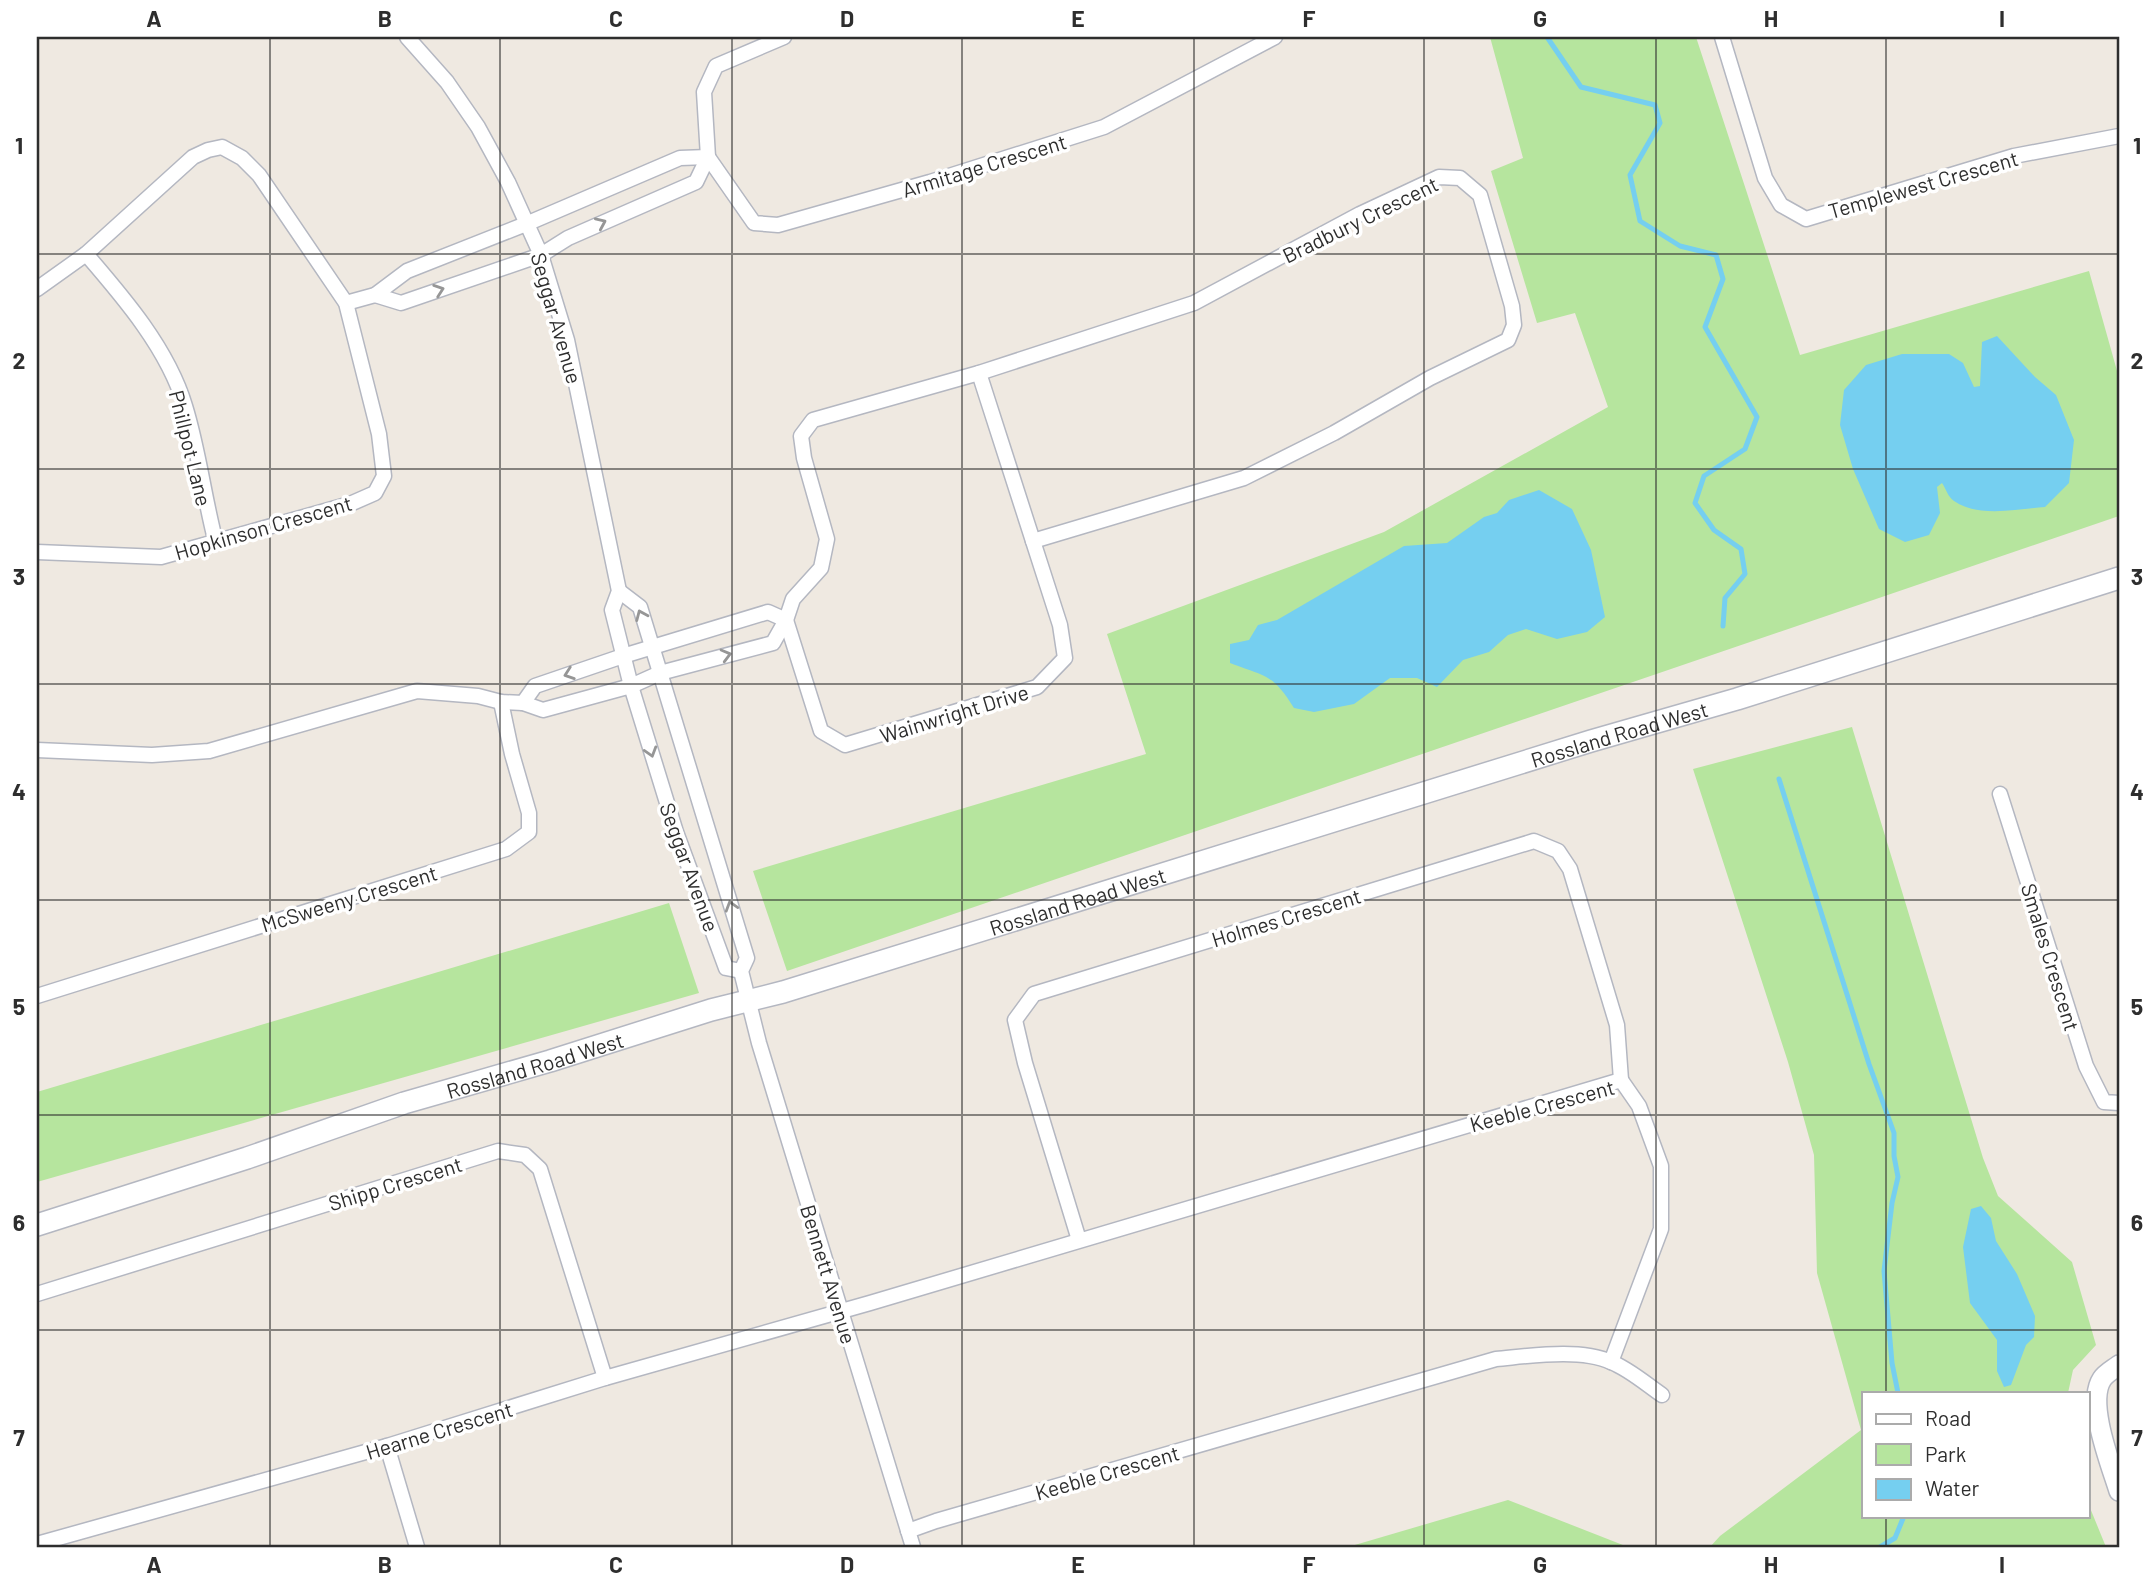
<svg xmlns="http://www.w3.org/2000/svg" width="2156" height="1584" viewBox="0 0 2156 1584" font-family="Barlow,sans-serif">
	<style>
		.green { fill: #b6e59e }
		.water { fill: #75cff0 }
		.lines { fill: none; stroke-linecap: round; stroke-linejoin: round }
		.stream { stroke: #75cff0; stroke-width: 5 }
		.minor-casing { stroke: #b4b7c1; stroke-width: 17 }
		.tertiary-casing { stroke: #b4b7c1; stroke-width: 22 }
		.secondary-casing { stroke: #b4b7c1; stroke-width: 24 }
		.minor { stroke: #fff; stroke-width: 14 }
		.tertiary { stroke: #fff; stroke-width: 19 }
		.secondary { stroke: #fff; stroke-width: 21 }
		.oneway { stroke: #969696 }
		.grid { fill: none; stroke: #2e2e2e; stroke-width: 2; stroke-opacity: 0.55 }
		.labels { text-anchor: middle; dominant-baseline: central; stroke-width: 7; stroke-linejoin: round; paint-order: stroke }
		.street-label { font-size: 21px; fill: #2e2e2e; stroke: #fff }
		.neatline { fill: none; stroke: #2e2e2e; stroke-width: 2.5 }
		.grid-label { font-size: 23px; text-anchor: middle; font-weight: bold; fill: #2e2e2e }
	</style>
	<rect width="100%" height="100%" fill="#efe9e1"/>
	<g class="green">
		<path d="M1490 37H1696L1800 355 2089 271 2119 378V516L787 971 753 871 1146 754 1107 634 1384 532 1608 407 1575 313 1537 323 1491 171 1523 158Z"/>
		<path d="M1852 727 1983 1158 1998 1196 2072 1262 2096 1345 2073 1370 2068 1393H1864V1516H2088V1503L2106 1547H1710L1720 1536 1861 1430 1817 1273 1814 1155 1788 1062 1693 769Z"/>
		<path d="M669 903 699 993 37 1182V1092Z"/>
		<path d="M1508 1500 1628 1547H1348Z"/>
	</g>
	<g class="water">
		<path d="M1997 336 2035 377 2056 395 2074 440 2069 483 2045 507C2018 509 1978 518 1954 501 1948 497 1946 489 1942 483L1937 487 1940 513 1929 535 1905 542 1879 529 1853 469 1840 425 1844 390 1866 365 1902 354H1949L1963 363 1974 387 1980 386 1982 342Z"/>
		<path d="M1539 490 1572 509 1591 550 1605 617 1587 632 1557 639 1526 629 1508 635 1489 652 1463 660 1437 687 1417 678H1390L1354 704 1314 712 1294 708C1272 673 1266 677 1230 663V644L1249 640 1258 625 1277 620 1404 546 1447 543 1484 517 1497 513 1509 500Z"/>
		<path d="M1981 1206 1991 1218 1996 1241 2017 1274 2035 1316 2034 1337 2026 1345 2011 1385 2004 1387 1997 1371V1340L1970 1303 1963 1247 1971 1209Z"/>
	</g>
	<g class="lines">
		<g class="stream">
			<path d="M1547 37 1581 87 1655 105 1660 123 1630 175 1640 221 1680 246 1716 255 1723 279 1705 327 1757 417 1745 449 1704 476 1695 503 1714 530 1741 549 1745 574 1725 598 1723 626"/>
			<path d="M1779 779 1869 1064 1894 1133V1156L1898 1177 1892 1203 1884 1271 1892 1363 1898 1393"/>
			<path d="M1880 1547 1895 1538 1904 1516"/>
		</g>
		<defs>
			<g id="minor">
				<path d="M407 37 447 82 478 127 508 182 541 255 567 340 619 591 612 610 631 686 676 832 726 968 741 971"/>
				<path d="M1722 37 1765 178 1781 205 1806 219 2014 156 2119 136"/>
				<path d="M708 157 754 223 778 225 930 182 1104 127 1275 37"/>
				<path d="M86 254C124 298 168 349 185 406 199 451 204 498 216 543"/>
				<path d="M37 289 86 254 193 157 208 150 222 147 242 158 259 175 346 303 379 434 384 476 375 493 350 504 161 557 37 552"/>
				<path d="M375 295 401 303 541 255 568 238 696 182 708 157 704 92 716 66 784 37"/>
				<path d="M346 303 375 295 407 271 526 224 680 158 708 157"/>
				<path d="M619 591 640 607 747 958 741 971 759 1043 913 1547"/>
				<path d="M786 620 821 731 845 745 1037 687 1065 658 1060 625 979 373"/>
				<path d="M523 703 535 686 623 656 768 612 786 620"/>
				<path d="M37 750 152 755 209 751 417 691 478 696 501 702 523 703 543 710 631 686 660 673 773 643 786 620 793 599 821 568 827 539 804 458 801 436 813 420 979 373 1194 303 1360 214 1439 177 1460 178 1480 195 1512 306 1514 325 1508 340 1430 378 1334 433 1244 478 1033 541"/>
				<path d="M2000 794 2086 1066 2104 1102 2119 1103"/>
				<path d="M37 996 506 849 529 832V813L512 754 501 702"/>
				<path d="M1079 1240 1025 1063 1015 1020 1034 994 1534 841 1558 851 1570 869 1617 1025 1621 1080"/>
				<path d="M37 1294 498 1151 525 1155 540 1169 605 1378"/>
				<path d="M1611 1362 1661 1229V1166L1639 1106 1621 1080"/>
				<path d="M387 1446 417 1547"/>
				<path d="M908 1531 936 1521 1496 1359C1530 1356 1580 1348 1611 1362 1629 1369 1646 1384 1662 1395"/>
				<path d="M37 1544 387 1446 605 1378 870 1303 1621 1080"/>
			</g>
			<path id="tertiary" d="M2119 1365C2114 1369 2106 1373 2102 1379 2086 1403 2111 1465 2119 1491"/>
			<g id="secondary">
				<path id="s1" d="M37 1225 247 1158 404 1103 550 1061 711 1010 783 992 1591 741 1737 699 2119 578"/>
			</g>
		</defs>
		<use href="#minor" class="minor-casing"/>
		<use href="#tertiary" class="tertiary-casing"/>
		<use href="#secondary" class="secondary-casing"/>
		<use href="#minor" class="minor"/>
		<use href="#tertiary" class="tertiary"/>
		<use href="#secondary" class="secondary"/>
	</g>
	<defs><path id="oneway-chevron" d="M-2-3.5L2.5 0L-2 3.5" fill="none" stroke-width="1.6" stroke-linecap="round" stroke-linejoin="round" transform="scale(1.75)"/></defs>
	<g class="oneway">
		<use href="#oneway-chevron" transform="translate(601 223) rotate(-24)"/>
		<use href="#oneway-chevron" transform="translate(439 290) rotate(-19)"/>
		<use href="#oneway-chevron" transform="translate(641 615) rotate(-113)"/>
		<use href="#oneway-chevron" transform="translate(726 655) rotate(-15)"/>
		<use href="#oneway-chevron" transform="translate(569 674) rotate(161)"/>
		<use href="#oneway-chevron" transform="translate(651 752) rotate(73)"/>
		<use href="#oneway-chevron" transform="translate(731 906) rotate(-107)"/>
	</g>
	<path class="grid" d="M270 37V1547M500 37V1547M732 37V1547M962 37V1547M1194 37V1547M1424 37V1547M1656 37V1547M1886 37V1393M37 254H2119M37 469H2119M37 684H2119M37 900H2119M37 1115H2119M37 1330H2119M1886 1516V1547"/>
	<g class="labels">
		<g class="street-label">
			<text transform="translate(984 165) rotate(-17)">Armitage Crescent</text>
			<text transform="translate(1923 184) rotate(-16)">Templewest Crescent</text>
			<text transform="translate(1360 219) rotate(-26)">Bradbury Crescent</text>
			<text transform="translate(557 318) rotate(74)">Seggar Avenue</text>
			<text transform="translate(191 448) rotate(76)">Phillpot Lane</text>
			<text transform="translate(263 527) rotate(-16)">Hopkinson Crescent</text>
			<text transform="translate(954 713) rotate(-17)">Wainwright Drive</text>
			<text stroke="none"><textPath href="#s1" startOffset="1657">Rossland Road West</textPath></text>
			<text transform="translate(690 867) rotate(70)">Seggar Avenue</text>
			<text transform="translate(349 898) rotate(-17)">McSweeny Crescent</text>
			<text stroke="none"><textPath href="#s1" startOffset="1090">Rossland Road West</textPath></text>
			<text transform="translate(1286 917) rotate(-17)">Holmes Crescent</text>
			<text transform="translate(2051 957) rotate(73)">Smales Crescent</text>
			<text stroke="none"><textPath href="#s1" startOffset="523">Rossland Road West</textPath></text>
			<text transform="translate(1542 1105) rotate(-15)">Keeble Crescent</text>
			<text transform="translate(395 1183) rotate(-17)">Shipp Crescent</text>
			<text transform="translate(829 1274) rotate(73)">Bennett Avenue</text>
			<text transform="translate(439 1430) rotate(-17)">Hearne Crescent</text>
			<text transform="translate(1107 1472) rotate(-16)">Keeble Crescent</text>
		</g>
	</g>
	<rect width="2156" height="1584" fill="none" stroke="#ffffff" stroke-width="77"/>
	<rect x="1862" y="1392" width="228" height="126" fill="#ffffff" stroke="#ababab" stroke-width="2"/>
	<rect x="1876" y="1414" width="35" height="10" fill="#ffffff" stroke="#ababab" stroke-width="2"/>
	<text x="1925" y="1426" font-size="21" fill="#2e2e2e">Road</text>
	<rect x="1876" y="1444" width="35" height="21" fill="#b6e59e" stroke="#ababab" stroke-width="2"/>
	<text x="1925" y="1462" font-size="21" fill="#2e2e2e">Park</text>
	<rect x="1876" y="1479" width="35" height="21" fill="#75cff0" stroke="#ababab" stroke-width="2"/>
	<text x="1925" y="1496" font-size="21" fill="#2e2e2e">Water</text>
	<rect x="38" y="38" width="2080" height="1508" class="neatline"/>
	<g class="grid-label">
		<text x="154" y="27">A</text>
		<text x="385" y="27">B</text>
		<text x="616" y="27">C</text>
		<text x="847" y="27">D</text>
		<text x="1078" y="27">E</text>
		<text x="1309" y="27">F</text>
		<text x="1540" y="27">G</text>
		<text x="1771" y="27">H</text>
		<text x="2002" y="27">I</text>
		<text x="19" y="154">1</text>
		<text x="2137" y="154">1</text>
		<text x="19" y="369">2</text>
		<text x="2137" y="369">2</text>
		<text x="19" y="585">3</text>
		<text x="2137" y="585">3</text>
		<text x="19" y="800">4</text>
		<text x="2137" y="800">4</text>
		<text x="19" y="1015">5</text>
		<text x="2137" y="1015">5</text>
		<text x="19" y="1231">6</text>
		<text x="2137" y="1231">6</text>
		<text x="19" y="1446">7</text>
		<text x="2137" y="1446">7</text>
		<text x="154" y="1573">A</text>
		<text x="385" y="1573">B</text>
		<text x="616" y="1573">C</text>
		<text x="847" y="1573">D</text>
		<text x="1078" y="1573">E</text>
		<text x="1309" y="1573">F</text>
		<text x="1540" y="1573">G</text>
		<text x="1771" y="1573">H</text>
		<text x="2002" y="1573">I</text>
	</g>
</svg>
